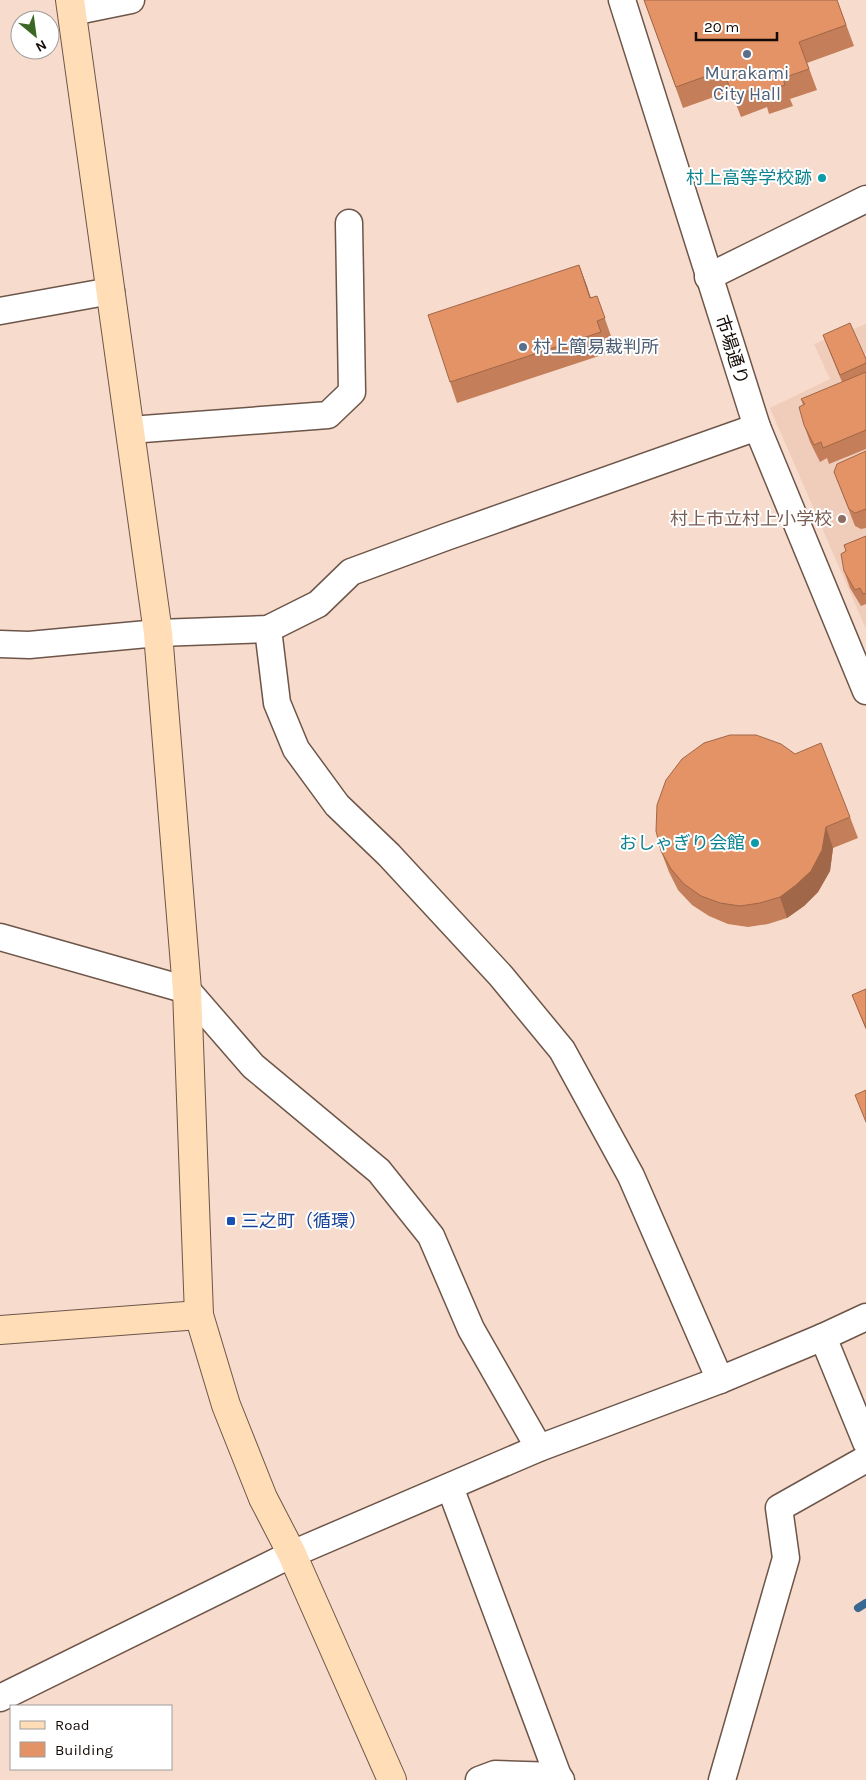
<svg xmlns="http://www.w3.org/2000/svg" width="866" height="1780" viewBox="0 0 866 1780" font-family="Karla,'Noto Sans JP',sans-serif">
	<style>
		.built { fill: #f0ccba }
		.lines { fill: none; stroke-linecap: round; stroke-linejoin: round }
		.stream { stroke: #396891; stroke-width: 8 }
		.street-casing { stroke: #6d5649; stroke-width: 29 }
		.secondary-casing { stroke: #6d5649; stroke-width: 30 }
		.street { stroke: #fff; stroke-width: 26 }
		.secondary { stroke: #feddb7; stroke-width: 28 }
		.wall { fill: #c47e59 }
		.shaded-wall { fill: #a06748 }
		.building { fill: #e49367; stroke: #a06748 }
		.service-dot { fill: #5c6f8a; stroke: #fff; stroke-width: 2 }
		.culture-dot { fill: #0f9aa8; stroke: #fff; stroke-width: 2 }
		.education-dot { fill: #8d6e63; stroke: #fff; stroke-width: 2 }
		.transit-dot { fill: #1a4fb4; stroke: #fff; stroke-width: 2 }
		.labels { text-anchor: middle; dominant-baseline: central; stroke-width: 4; stroke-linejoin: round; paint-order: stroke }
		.service-label { font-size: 18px; fill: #4e5e75; stroke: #fff }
		.culture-label { font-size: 18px; fill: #0d838f; stroke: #fff; text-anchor: end }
		.street-label { font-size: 18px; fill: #130b06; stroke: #fff }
		.education-label { font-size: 18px; fill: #785e54; stroke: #fff; text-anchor: end }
		.transit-label { font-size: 18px; fill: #164399; stroke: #fff; text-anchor: start }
	</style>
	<rect width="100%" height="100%" fill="#f7dbcc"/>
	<path class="built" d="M866 324V629L770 408 830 379 814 344Z"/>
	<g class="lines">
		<path class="stream" d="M858 1608 866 1603"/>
		<defs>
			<g id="street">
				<path d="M622 0 757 427 866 691"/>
				<path d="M72 12 131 0"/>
				<path d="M708 277 866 199"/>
				<path d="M0 311 111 291"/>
				<path d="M130 430 328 415 352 392 349 223"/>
				<path d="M268 629 277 703 296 749 337 805 389 855 501 976 562 1050 631 1176 720 1380"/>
				<path d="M0 644 29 645 158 633 268 629 318 604 351 572 446 537 757 427"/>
				<path d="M0 937 187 990 253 1066 379 1171 431 1236 471 1329 539 1448"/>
				<path d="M823 1337 866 1442"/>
				<path d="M450 1487 558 1776 561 1780"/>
				<path d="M0 1698 292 1554 539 1448 720 1380 823 1337 866 1317"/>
				<path d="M479 1780 495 1774 558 1776"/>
				<path d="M722 1780 786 1558 779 1508 866 1459"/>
			</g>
			<g id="secondary">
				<path d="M70 0 158 633 187 990 199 1315 226 1405 263 1498 292 1554 392 1780"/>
				<path d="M0 1330 199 1315"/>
			</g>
		</defs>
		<use href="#street" class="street-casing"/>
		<use href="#secondary" class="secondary-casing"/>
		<use href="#street" class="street"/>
		<use href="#secondary" class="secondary"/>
	</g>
	<g class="wall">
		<path d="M644 0H837L854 46 807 63 817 90 790 99 793 106 769 114 767 107 741 117 731 91 683 108Z"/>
		<path d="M579 265 591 298 597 296 612 339 604 342 608 353 457 403 450 382Z"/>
		<path d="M823 335 866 359V449L829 464 827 458 820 462 810 442 804 425 803 405 801 399 842 382Z"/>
		<path d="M866 451V528L861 529 855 526 834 472Z"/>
		<path d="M866 536V604L861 606 850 588 844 571 846 551 844 545Z"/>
		<path d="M850 817 858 838 833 848 830 871 818 892 804 906 787 918 768 924 748 927 728 924 709 916 692 905 678 890 669 872 661 851Z"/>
		<path d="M866 989V1030L852 995Z"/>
	</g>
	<g class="shaded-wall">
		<path d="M579 265 587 286 597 319Z"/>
		<path d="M826 827 833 848 830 871 818 892 804 906 787 918 780 897Z"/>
	</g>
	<g class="building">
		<path d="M644 0H837L846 25 799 42 809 69 783 78 785 85 762 93 759 87 733 96 723 70 676 87Z"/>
		<path d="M579 265 590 298 597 296 605 318 597 321 601 332 450 382 428 315Z"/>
		<path d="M850 323 866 359V363L840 375 823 335Z"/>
		<path d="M866 372V430L823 448 821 442 814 445 804 425 799 407 805 404 801 399Z"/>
		<path d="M866 451V509L855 513 849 509 834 472 837 464Z"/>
		<path d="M866 536V593L863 594 860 588 855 590 844 571 841 554 846 551 844 545Z"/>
		<path d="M730 735H756L781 744 795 754 821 743 850 817 826 827 822 850 811 871 796 885 780 897 760 903 740 906 720 903 701 896 684 884 671 869 661 851 656 831 657 805 666 780 682 759 704 743Z"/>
		<path d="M866 989V1028L852 995Z"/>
		<path d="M866 1090V1122L855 1095Z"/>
	</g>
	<g class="service-dot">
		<circle cx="747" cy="54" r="5"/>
		<circle cx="523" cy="347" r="5"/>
	</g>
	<g class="culture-dot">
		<circle cx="822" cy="178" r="5"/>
		<circle cx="755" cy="843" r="5"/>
	</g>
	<circle class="education-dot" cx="842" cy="519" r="5"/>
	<rect class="transit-dot" x="226" y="1216" width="10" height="10" rx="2.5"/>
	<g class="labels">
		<g class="service-label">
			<text x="747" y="73">Murakami<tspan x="747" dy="21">City Hall</tspan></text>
			<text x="533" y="347" text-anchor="start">村上簡易裁判所</text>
		</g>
		<g class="culture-label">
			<text x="812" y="178">村上高等学校跡</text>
			<text x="745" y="843">おしゃぎり会館</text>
		</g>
		<g class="street-label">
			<text transform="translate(732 350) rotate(72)">市場通り</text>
		</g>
		<g class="education-label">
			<text x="832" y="519">村上市立村上小学校</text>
		</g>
		<g class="transit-label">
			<text x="241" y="1221">三之町（循環）</text>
		</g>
	</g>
	<rect x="10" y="1705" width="162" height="65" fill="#ffffff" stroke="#a19d9b"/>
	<rect x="20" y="1721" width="25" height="8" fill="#feddb7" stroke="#a19d9b"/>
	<text x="55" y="1730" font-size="15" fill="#130b06">Road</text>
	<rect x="20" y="1742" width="25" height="15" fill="#e49367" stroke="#a19d9b"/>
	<text x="55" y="1755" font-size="15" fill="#130b06">Building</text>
	<g transform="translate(35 35) rotate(151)"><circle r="24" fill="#ffffff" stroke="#a19d9b"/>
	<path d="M0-4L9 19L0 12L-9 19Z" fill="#3b6623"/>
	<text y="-8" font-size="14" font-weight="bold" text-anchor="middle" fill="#130b06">N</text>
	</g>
	<path d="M696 32v8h81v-8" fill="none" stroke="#130b06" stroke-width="2.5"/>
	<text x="704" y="32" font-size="15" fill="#130b06" stroke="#ffffff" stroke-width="4" paint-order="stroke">20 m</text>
</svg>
